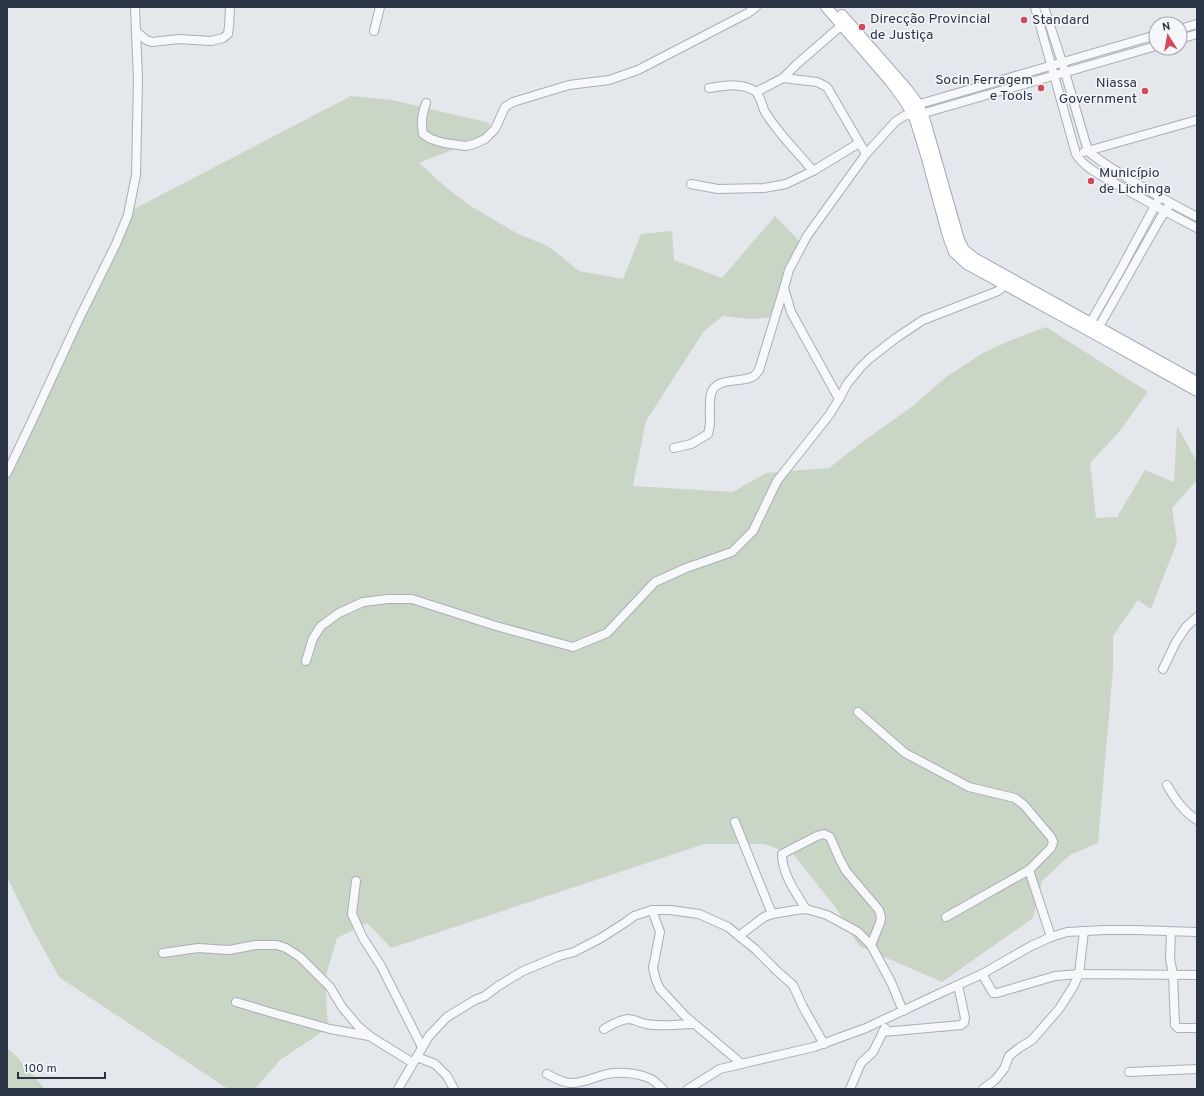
<svg xmlns="http://www.w3.org/2000/svg" width="1204" height="1096" viewBox="0 0 1204 1096" font-family="Overpass,sans-serif">
	<style>
		.green { fill: #c9d6c5 }
		.lines { fill: none; stroke-linecap: round; stroke-linejoin: round }
		.minor-casing { stroke: #a9aeb7; stroke-width: 10 }
		.major-casing { stroke: #a3abb8; stroke-width: 12 }
		.minor { stroke: #f7f8fa; stroke-width: 8 }
		.major { stroke: #fff; stroke-width: 10 }
		.poi-dot { fill: #d1495b; stroke: #f4f6f9; stroke-width: 1.5 }
		.labels { text-anchor: middle; dominant-baseline: central; stroke-width: 3; stroke-linejoin: round; paint-order: stroke }
		.poi-label { font-size: 14px; fill: #2b3445; stroke: #f4f6f9; text-anchor: start }
	</style>
	<rect width="100%" height="100%" fill="#e4e7ec"/>
	<g class="green">
		<path d="M351 96 392 100 490 123 487 136 419 163 447 188 469 205 518 234 548 246 579 271 623 279 641 234 672 231 674 260 722 278 775 216 802 244 776 317 750 319 723 316 704 331 646 421 633 486 733 492 766 473 829 468 861 443 914 405 946 377 983 353 1009 341 1046 327 1148 392 1118 433 1090 463 1096 518 1117 517 1145 470 1174 482 1177 426 1197 462V480L1172 508 1177 542 1151 609 1138 600 1113 636V669L1098 843 1070 855 1042 881 1033 918 942 982 859 946 836 908 793 854 764 844H704L391 948 367 923 337 938 325 979 328 1028 280 1060 255 1089H228L59 977 33 930 7 877V463L134 209Z"/>
		<path d="M7 1048 16 1056 45 1089H7Z"/>
	</g>
	<g class="lines">
		<defs>
			<g id="minor">
				<path d="M1035 7 1076 154C1085 169 1103 176 1118 185 1144 200 1170 214 1197 228"/>
				<path d="M1044 7 1062 62 1088 151C1100 162 1115 170 1129 179 1151 192 1174 205 1197 217"/>
				<path d="M1180 29 1197 24"/>
				<path d="M374 31 380 7"/>
				<path d="M137 32 146 40 152 42 179 39 211 41 223 38 228 34 229 26 230 7"/>
				<path d="M1180 39 1197 34"/>
				<path d="M783 78 817 82 827 87 866 154"/>
				<path d="M709 88C724 86 741 82 755 91 760 95 762 105 764 110 777 133 797 151 813 171"/>
				<path d="M756 92 783 78 797 64 842 25"/>
				<path d="M426 103C422 115 421 121 423 134L431 139 444 143 466 146 474 144 485 139 495 129 505 107 513 102 569 85 609 80 638 70 748 13 756 7"/>
				<path d="M913 106 1156 35"/>
				<path d="M1084 152 1197 120"/>
				<path d="M691 184 718 189 764 188 786 184 813 171 859 143"/>
				<path d="M1088 327 1121 269 1157 202"/>
				<path d="M1096 332 1160 219 1168 207"/>
				<path d="M839 399 791 312 784 288 789 270 807 236 866 154 896 121 906 115 914 116 1156 46"/>
				<path d="M674 448 691 444 708 434C709 430 710 426 710 422 710 412 709 403 711 394 715 377 740 383 752 377 755 376 757 373 759 370L784 288"/>
				<path d="M7 473 32 421 78 321 116 244 128 215 136 175 138 79 135 7"/>
				<path d="M306 661 313 638 321 626 339 613 363 602 388 599H412L496 626 573 647 607 633 655 582 686 568 732 552 753 531 777 481 830 414 839 399 847 384 860 368 869 359 896 338 923 320 998 291 1005 285 1007 281"/>
				<path d="M1163 669 1176 642 1186 627 1197 617"/>
				<path d="M858 712 905 753 969 787 1015 798 1024 805 1051 837 1053 842 1051 848 1029 870 946 917"/>
				<path d="M1167 785C1175 799 1183 811 1197 820"/>
				<path d="M735 822 772 914"/>
				<path d="M1029 870 1051 937"/>
				<path d="M356 881 352 914 363 938 381 966 422 1047"/>
				<path d="M806 909C796 893 782 874 782 854L817 836 824 834 830 837 840 860 846 871 879 910 881 917 880 923 871 945"/>
				<path d="M652 910 660 932 653 968 656 980 660 989 685 1016 742 1064"/>
				<path d="M1171 932 1170 959 1173 974 1175 1025 1178 1028H1197"/>
				<path d="M739 936 764 917 772 914 796 910 806 909 827 915 858 932 871 945 891 982 903 1011"/>
				<path d="M163 953 198 948 229 950 256 945H277L286 948 300 957 330 987 342 1007 358 1026 371 1037 413 1063"/>
				<path d="M982 974 993 993H997L1055 976 1079 974 1197 975"/>
				<path d="M236 1002 276 1014 330 1029 369 1036"/>
				<path d="M604 1029C611 1025 619 1020 628 1019 635 1019 639 1023 646 1024 661 1027 678 1024 694 1024"/>
				<path d="M883 1032 961 1025 964 1023 965 1018 958 985"/>
				<path d="M417 1057 435 1064 447 1076 454 1089"/>
				<path d="M1129 1072 1197 1069"/>
				<path d="M547 1074C554 1078 561 1082 570 1083 579 1084 591 1079 600 1076 615 1071 636 1072 651 1079 655 1081 659 1086 663 1089"/>
				<path d="M398 1089 429 1036 447 1017 475 1000 485 996 498 986 523 971 559 956 574 952 601 938 626 922 634 916 652 910H670L699 914 728 927 755 949 778 972 793 985 803 1007 824 1044"/>
				<path d="M688 1089 720 1069 814 1047 866 1028 934 996 982 974 1031 946 1051 937 1067 932 1105 930H1136L1197 932"/>
				<path d="M850 1089 861 1063 873 1052 885 1028"/>
				<path d="M983 1089 995 1080 1004 1069 1009 1056 1019 1048 1032 1040 1059 1009 1073 987 1079 974 1084 931"/>
			</g>
			<g id="major">
				<path d="M826 7 890 81 904 100 914 116 926 155 948 236 954 252 967 264 1095 334 1197 391"/>
				<path d="M842 15 906 88 918 104 925 121 959 240 964 250 974 258 1197 382"/>
			</g>
		</defs>
		<use href="#minor" class="minor-casing"/>
		<use href="#major" class="major-casing"/>
		<use href="#minor" class="minor"/>
		<use href="#major" class="major"/>
	</g>
	<g class="poi-dot">
		<circle cx="1024" cy="20" r="4"/>
		<circle cx="862" cy="27" r="4"/>
		<circle cx="1041" cy="88" r="4"/>
		<circle cx="1145" cy="91" r="4"/>
		<circle cx="1091" cy="181" r="4"/>
	</g>
	<g class="labels">
		<g class="poi-label">
			<text x="870" y="19">Direcção Provincial<tspan x="870" dy="16">de Justiça</tspan></text>
			<text x="1032" y="20">Standard</text>
			<text x="1033" y="80" text-anchor="end">Socin Ferragem<tspan x="1033" dy="16">e Tools</tspan></text>
			<text x="1137" y="83" text-anchor="end">Niassa<tspan x="1137" dy="16">Government</tspan></text>
			<text x="1099" y="173">Município<tspan x="1099" dy="16">de Lichinga</tspan></text>
		</g>
	</g>
	<rect width="1204" height="1096" fill="none" stroke="#2b3445" stroke-width="16"/>
	<g transform="translate(1168 36) rotate(349)"><circle r="19" fill="#f4f6f9" stroke="#a4a8b1"/>
	<path d="M0-3L7 15L0 10L-7 15Z" fill="#d1495b"/>
	<text y="-6" font-size="11" font-weight="bold" text-anchor="middle" fill="#2b3445">N</text>
	</g>
	<path d="M18 1072v6h87v-6" fill="none" stroke="#2b3445" stroke-width="2"/>
	<text x="24" y="1072" font-size="12" fill="#2b3445" stroke="#f4f6f9" stroke-width="3" paint-order="stroke">100 m</text>
</svg>
